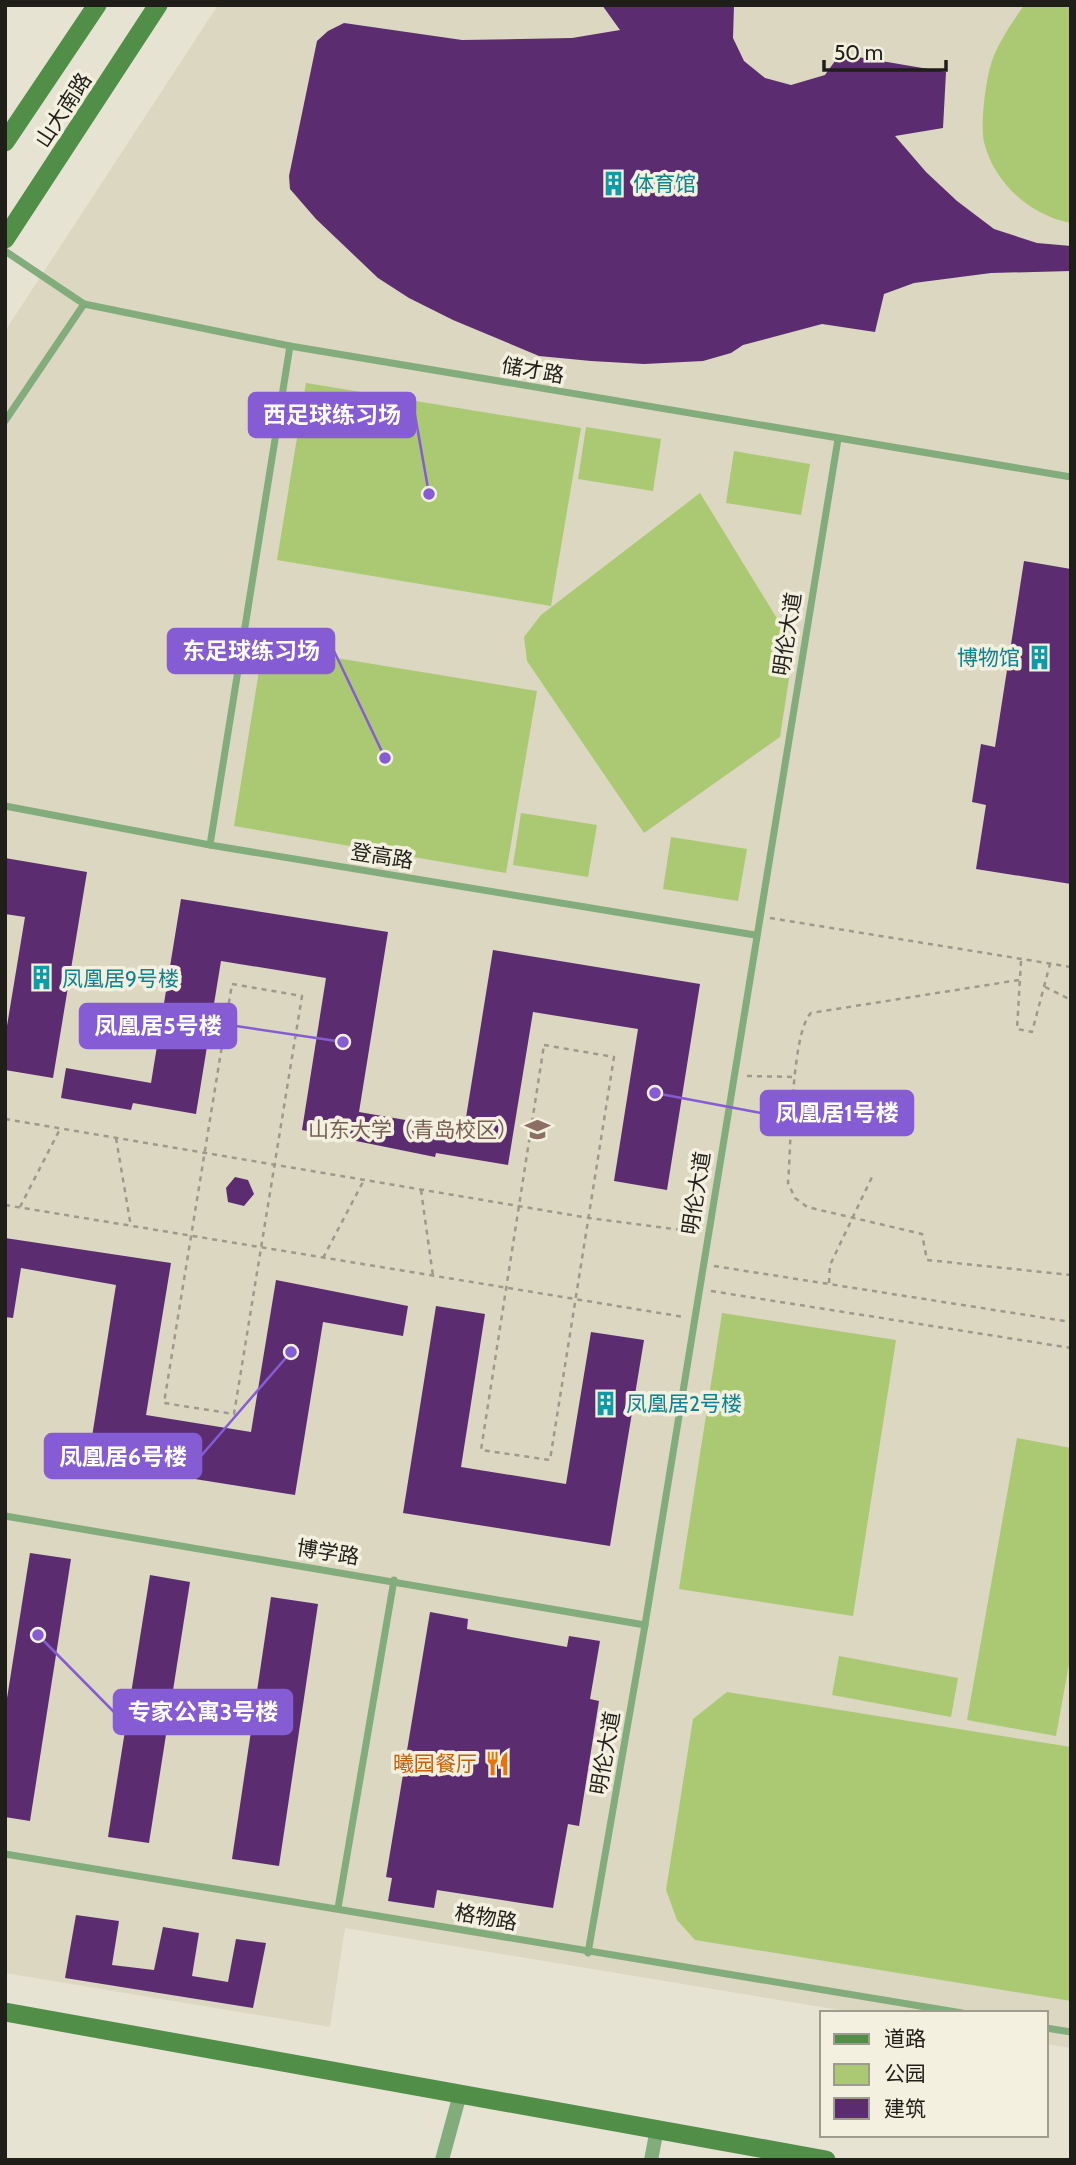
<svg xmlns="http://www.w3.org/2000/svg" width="1076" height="2165" viewBox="0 0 1076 2165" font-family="Cabin,'Noto Sans SC',sans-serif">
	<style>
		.built { fill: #dbd7c0 }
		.green { fill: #abc973 }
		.building { fill: #5b2c6f }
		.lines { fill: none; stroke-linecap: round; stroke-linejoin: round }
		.path { stroke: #9d9a8d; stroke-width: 2.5; stroke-dasharray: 5 5; stroke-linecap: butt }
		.lane { stroke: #83ac7d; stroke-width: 7 }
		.street { stroke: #83ac7d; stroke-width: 14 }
		.secondary { stroke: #518f49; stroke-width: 19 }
		.labels { text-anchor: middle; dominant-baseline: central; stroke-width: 7; stroke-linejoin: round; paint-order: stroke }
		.street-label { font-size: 21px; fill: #1f1e18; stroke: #f3f0df }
		.culture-label { font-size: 21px; fill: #0d838f; stroke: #f3f0df; text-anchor: start }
		.education-label { font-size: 21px; fill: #785e54; stroke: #f3f0df; text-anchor: end }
		.food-label { font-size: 21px; fill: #c56008; stroke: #f3f0df; text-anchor: end }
		.leader { fill: none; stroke: #865cd5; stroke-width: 2.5 }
		.callout-dot { fill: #865cd5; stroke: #f3f0df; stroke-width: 2.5 }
		.callout { fill: #865cd5; stroke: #865cd5; stroke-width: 2.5 }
		.callout-label { font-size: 23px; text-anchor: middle; font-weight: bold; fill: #fff }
	</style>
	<rect width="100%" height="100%" fill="#e6e3d2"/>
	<path class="built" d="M218 5H1071V2048L1046 2044V2013H857L345 1928 330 2027 5 1973V331Z"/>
	<g class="green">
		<path d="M1024 5H1071V223C1031 216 994 183 984 142 980 125 986 78 992 61 999 41 1012 23 1024 5Z"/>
		<path d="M306 383 581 428 551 606 277 560Z"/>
		<path d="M586 427 661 439 653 491 578 479Z"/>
		<path d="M734 451 810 464 801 515 726 503Z"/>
		<path d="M700 493 794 646 780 737 644 833 527 661 524 637 541 615Z"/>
		<path d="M263 646 537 691 506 873 234 826Z"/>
		<path d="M521 813 597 825 588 877 513 865Z"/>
		<path d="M671 837 747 849 738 901 663 889Z"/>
		<path d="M722 1313 896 1340 853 1616 679 1589Z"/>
		<path d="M1017 1438 1071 1448V1653L1056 1736 967 1720Z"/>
		<path d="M839 1656 958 1678 951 1717 832 1695Z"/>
		<path d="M727 1692 1071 1747V2001L695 1940 677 1920 666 1890 693 1719Z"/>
	</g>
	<g class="building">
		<path d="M602 5H734L733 38 744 61 765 78 791 85 825 75 840 54 946 72 943 128 895 136 926 172 957 201 994 229 1037 243 1071 246V271L991 273 914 283 884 294 875 332 822 324 743 345 731 353 703 361 644 364 591 361 539 356 453 320 409 298 378 278 316 219 290 189 289 176 317 41 328 31 344 23 462 40 572 38 620 30Z"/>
		<path d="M1024 561 1071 569V884L976 869 986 805 972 802 981 744 995 747Z"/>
		<path d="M5 858 87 872 53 1078 5 1070V1038L25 917 5 914Z"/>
		<path d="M181 899 388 932 359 1112 464 1130 493 950 700 984 667 1190 614 1181 638 1029 533 1012 508 1165 436 1153 435 1157 302 1130 326 978 221 961 196 1114 133 1103 131 1110 61 1098 66 1068 151 1083Z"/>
		<path d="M235 1177 248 1180 254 1194 244 1206 228 1202 226 1188Z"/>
		<path d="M5 1238 171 1263 146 1415 251 1432 276 1280 408 1306 403 1336 323 1322 295 1495 88 1462 116 1285 21 1268 13 1318 5 1317Z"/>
		<path d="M436 1306 485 1314 461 1467 566 1484 591 1332 644 1340 610 1546 403 1513Z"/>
		<path d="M30 1553 71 1559 30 1821 5 1817V1711Z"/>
		<path d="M150 1575 190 1582 149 1843 108 1837Z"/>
		<path d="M271 1597 318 1604 279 1866 232 1859Z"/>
		<path d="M430 1612 468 1619 467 1629 567 1647 569 1636 600 1641 590 1699 599 1701 579 1826 568 1824 553 1908 437 1890 434 1908 388 1901 392 1878 386 1877Z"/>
		<path d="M76 1915 119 1921 112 1965 154 1970 163 1927 199 1933 192 1976 228 1982 236 1939 266 1943 253 2008 65 1978Z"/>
	</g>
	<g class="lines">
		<g class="path">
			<path d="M770 918 1071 967"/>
			<path d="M1021 961 1017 1029 1032 1032 1050 964"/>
			<path d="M1019 980 811 1013C791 1032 791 1150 788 1183L795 1198 807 1207 922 1234 927 1260 1071 1275"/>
			<path d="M232 984 302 996 234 1414 164 1403Z"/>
			<path d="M1045 987 1071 1000"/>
			<path d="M544 1045 614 1057 550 1460 481 1450Z"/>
			<path d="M747 1076 796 1077"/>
			<path d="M5 1119 589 1218 697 1232"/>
			<path d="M116 1138 131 1227"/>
			<path d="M421 1190 433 1276"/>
			<path d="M5 1205 684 1317"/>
			<path d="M20 1207 60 1129"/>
			<path d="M323 1258 364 1180"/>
			<path d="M714 1266 1071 1322"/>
			<path d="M829 1283 830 1265 872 1177"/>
			<path d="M711 1291 1071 1348"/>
		</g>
		<g class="lane">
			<path d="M5 251 84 304 290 346 1071 477"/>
			<path d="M5 421 84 304"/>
			<path d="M5 806 210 845 755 935"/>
			<path d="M210 845 290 346"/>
			<path d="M5 1516 645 1625"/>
			<path d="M5 1854 962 2013"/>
			<path d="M338 1908 394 1580"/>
			<path d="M588 1953 645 1625 838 439"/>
			<path d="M1046 2028 1071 2032"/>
		</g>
		<g class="street">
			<path d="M442 2160 460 2094"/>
			<path d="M651 2160 657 2129"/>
		</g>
		<g class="secondary">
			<path d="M5 142 97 5"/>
			<path d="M5 239 158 5"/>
			<path d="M5 2012 826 2160"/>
		</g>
	</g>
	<defs>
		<symbol id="building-bare" viewBox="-9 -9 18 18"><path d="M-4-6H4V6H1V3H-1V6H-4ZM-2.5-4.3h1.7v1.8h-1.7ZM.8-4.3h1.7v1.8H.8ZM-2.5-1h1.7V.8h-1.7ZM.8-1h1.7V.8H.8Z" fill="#0f9aa8" stroke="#f3f0df" stroke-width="2.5" paint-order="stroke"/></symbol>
		<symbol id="university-bare" viewBox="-9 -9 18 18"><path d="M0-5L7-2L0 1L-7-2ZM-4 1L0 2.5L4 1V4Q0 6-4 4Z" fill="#8d6e63" stroke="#f3f0df" stroke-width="2.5" paint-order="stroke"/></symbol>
		<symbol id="restaurant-bare" viewBox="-9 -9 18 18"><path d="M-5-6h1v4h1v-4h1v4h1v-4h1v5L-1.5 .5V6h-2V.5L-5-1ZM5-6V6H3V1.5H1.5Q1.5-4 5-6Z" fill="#e8710a" stroke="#f3f0df" stroke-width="2.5" paint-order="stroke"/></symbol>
	</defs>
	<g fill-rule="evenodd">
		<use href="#building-bare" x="596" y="166" width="35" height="35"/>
		<use href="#building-bare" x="1022" y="640" width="35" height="35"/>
		<use href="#building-bare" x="24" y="960" width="35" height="35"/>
		<use href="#university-bare" x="520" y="1112" width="35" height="35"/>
		<use href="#building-bare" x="588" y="1386" width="35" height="35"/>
		<use href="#restaurant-bare" x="480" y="1746" width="35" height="35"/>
	</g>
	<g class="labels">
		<g class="street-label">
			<text transform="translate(63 110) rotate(-57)">山大南路</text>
			<text transform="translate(533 370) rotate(10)">储才路</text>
			<text transform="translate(787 634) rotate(-81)">明伦大道</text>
			<text transform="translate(382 856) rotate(9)">登高路</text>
			<text transform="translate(696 1193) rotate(-81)">明伦大道</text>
			<text transform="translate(328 1552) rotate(9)">博学路</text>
			<text transform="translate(605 1753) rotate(-80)">明伦大道</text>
			<text transform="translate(486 1917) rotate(10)">格物路</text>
		</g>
		<g class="culture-label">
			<text x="633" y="183">体育馆</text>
			<text x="1020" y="657" text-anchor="end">博物馆</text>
			<text x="62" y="978">凤凰居9号楼</text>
			<text x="626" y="1403">凤凰居2号楼</text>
		</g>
		<g class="education-label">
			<text x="518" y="1129">山东大学（青岛校区）</text>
		</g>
		<g class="food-label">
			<text x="477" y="1763">曦园餐厅</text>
		</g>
	</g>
	<path class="leader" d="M429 494L415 415M385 758L334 651M343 1042L236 1026M655 1093L761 1113M291 1352L201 1456M38 1635L114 1712"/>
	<g class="callout-dot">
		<circle cx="429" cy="494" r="7"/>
		<circle cx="385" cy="758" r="7"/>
		<circle cx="343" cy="1042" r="7"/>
		<circle cx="655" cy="1093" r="7"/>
		<circle cx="291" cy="1352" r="7"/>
		<circle cx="38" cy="1635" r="7"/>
	</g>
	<g class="callout">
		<rect x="249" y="393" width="166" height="44" rx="7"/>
		<rect x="168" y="629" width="166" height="44" rx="7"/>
		<rect x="80" y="1004" width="156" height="44" rx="7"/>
		<rect x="761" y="1091" width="152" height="44" rx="7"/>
		<rect x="45" y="1434" width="156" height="44" rx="7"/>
		<rect x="114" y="1690" width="178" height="44" rx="7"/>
	</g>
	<g class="callout-label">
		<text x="332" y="423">西足球练习场</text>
		<text x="251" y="659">东足球练习场</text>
		<text x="158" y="1034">凤凰居5号楼</text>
		<text x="837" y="1121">凤凰居1号楼</text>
		<text x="123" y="1465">凤凰居6号楼</text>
		<text x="203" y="1720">专家公寓3号楼</text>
	</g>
	<rect width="1076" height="2165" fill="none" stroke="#1f1e18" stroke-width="14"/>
	<rect x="820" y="2011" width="228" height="126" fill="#f3f0df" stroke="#9e9c8f" stroke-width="2"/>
	<rect x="834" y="2034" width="35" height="10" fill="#518f49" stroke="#9e9c8f" stroke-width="2"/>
	<text x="884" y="2046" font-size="21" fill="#1f1e18">道路</text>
	<rect x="834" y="2064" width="35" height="21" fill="#abc973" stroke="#9e9c8f" stroke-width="2"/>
	<text x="884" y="2081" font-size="21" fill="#1f1e18">公园</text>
	<rect x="834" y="2098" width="35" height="21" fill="#5b2c6f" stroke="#9e9c8f" stroke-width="2"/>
	<text x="884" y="2116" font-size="21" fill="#1f1e18">建筑</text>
	<path d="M824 60v10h122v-10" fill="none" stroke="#1f1e18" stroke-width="3.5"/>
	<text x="834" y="60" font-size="21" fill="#1f1e18" stroke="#f3f0df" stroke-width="5" paint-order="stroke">50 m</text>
</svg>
